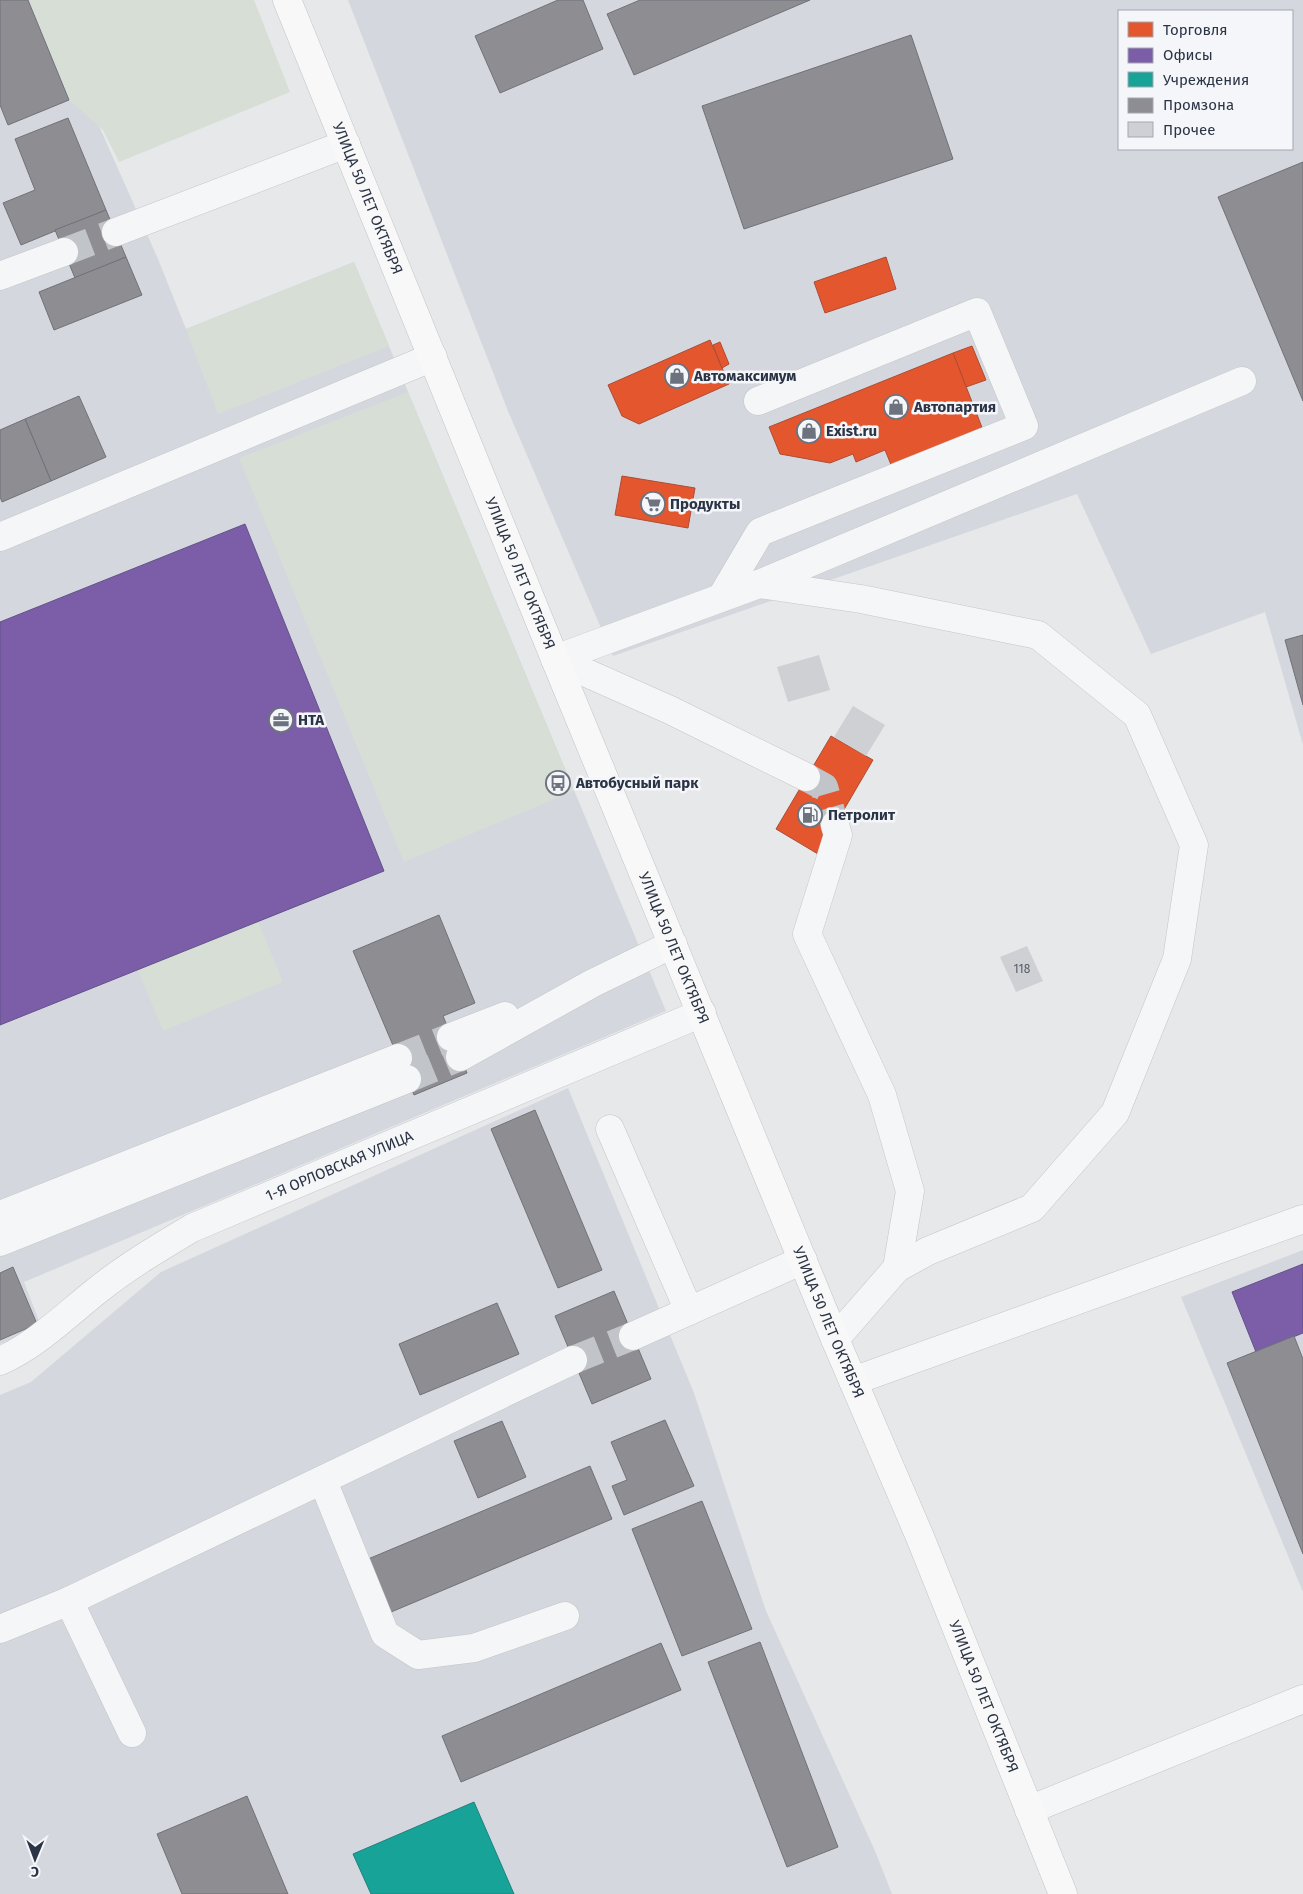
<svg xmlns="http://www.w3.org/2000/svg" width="1303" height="1894" viewBox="0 0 1303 1894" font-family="'Fira Sans',sans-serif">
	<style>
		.built { fill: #d4d7dd; fill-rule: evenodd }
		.green { fill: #d6ded6 }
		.shops { fill: #e4572e; stroke: #ac4c35 }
		.offices { fill: #7b5ea7; stroke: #63518a }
		.public { fill: #17a398; stroke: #1d827f }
		.industry { fill: #8d8d92; stroke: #70727b }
		.building { fill: #ced0d3 }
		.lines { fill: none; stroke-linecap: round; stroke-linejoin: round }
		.minor-tunnel { stroke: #c1c4c9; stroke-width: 28; stroke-dasharray: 28 14; stroke-linecap: butt }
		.minor-casing { stroke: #c4c6c8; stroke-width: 29 }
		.major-casing { stroke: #c2c5c8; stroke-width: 29 }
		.minor { stroke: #f5f6f7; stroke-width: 28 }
		.major { stroke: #f8f8f8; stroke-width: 28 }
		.labels { text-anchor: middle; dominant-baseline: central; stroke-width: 5; stroke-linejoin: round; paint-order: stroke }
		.number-label { font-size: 12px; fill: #545c69 }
		.street-label { font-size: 15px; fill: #2b3445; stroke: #f4f6f9 }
		.poi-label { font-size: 15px; font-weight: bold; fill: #2b3445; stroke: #f4f6f9; text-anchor: start }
	</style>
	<rect width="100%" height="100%" fill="#e6e8ea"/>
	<g class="built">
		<path d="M0 0H47L88 101 158 259 186 329 354 262 666 1011 24 1282 41 1326 0 1344Z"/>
		<path d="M348 0H1303V745L1265 612 1151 654 1077 494 613 656 508 411ZM1119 11H1292V149H1119Z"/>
		<path d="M568 1088 694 1393 766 1611 875 1851 892 1894H0V1395L31 1382 161 1272Z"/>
		<path d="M1303 1250V1592L1181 1297Z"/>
	</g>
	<g class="green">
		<path d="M28 0H254L290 92 119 162 103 130 69 100Z"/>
		<path d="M354 262 389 346 218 414 186 329Z"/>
		<path d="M408 392 574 791 404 862 239 458Z"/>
		<path d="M258 921 283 982 163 1031 138 970Z"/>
	</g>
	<g class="shops">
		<path d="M886 257 896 289 825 313 814 282Z"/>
		<path d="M710 340 729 384 639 424 622 416 608 385Z"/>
		<path d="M720 342 729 364 722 368 713 345Z"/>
		<path d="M972 346 986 380 966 387 953 353Z"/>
		<path d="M953 353 983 430 892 467 885 450 856 462 853 454 830 463 780 454 769 427Z"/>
		<path d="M622 476 695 488 688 528 615 515Z"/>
		<path d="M831 736 873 760 818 854 776 829Z"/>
	</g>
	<g class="offices">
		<path d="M245 524 384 871 0 1025V622Z"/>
		<path d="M1303 1264V1333L1256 1352 1232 1292Z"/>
	</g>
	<path class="public" d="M474 1802 514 1894H371L353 1854Z"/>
	<g class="industry">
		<path d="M0 0H28L69 100 8 125 0 105Z"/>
		<path d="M558 0H583L603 49 500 93 475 36Z"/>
		<path d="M640 0H810L634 75 607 14Z"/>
		<path d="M911 35 953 159 744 229 702 106Z"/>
		<path d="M68 118 106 210 21 245 3 203 35 190 15 139Z"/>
		<path d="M1303 162V401L1218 197Z"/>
		<path d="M106 210 126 257 75 278 55 230Z"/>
		<path d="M126 257 142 295 54 330 39 292Z"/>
		<path d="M79 396 106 457 51 481 25 419Z"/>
		<path d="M25 419 51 481 2 502 0 497V430Z"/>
		<path d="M1303 635V705L1285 640Z"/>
		<path d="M439 915 475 1003 443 1016 467 1073 414 1095 353 951Z"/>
		<path d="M535 1110 602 1270 558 1288 491 1129Z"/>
		<path d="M13 1267 37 1324 0 1340V1273Z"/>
		<path d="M614 1291 651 1379 592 1404 555 1316Z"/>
		<path d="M497 1303 519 1354 420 1395 399 1344Z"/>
		<path d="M1294 1336 1303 1359V1554L1227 1363Z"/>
		<path d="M665 1420 694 1486 624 1515 612 1486 627 1480 611 1442Z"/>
		<path d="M502 1421 526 1477 478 1498 454 1441Z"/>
		<path d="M590 1466 612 1519 384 1615 361 1562Z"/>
		<path d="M702 1501 752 1629 682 1656 632 1529Z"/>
		<path d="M760 1642 838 1847 787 1867 708 1662Z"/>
		<path d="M661 1643 681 1690 461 1782 442 1736Z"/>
		<path d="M247 1796 288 1894H182L157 1834Z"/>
	</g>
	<g class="building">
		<path d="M819 655 830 690 788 702 777 667Z"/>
		<path d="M853 706 885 725 866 756 834 737Z"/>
		<path d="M1027 946 1043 981 1016 992 1000 957Z"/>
	</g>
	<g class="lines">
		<g class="minor-tunnel">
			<path d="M64 252 116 232"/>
			<path d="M806 777 824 787 835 825"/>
			<path d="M398 1058 451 1037"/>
			<path d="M407 1079 460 1057"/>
			<path d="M573 1360 633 1336"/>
		</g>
		<defs>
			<g id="minor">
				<path d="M116 232 346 144"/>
				<path d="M0 276 64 252"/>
				<path d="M0 537 433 357"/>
				<path d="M759 584 1242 381"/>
				<path d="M721 598 760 532 1024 426 977 312 758 401"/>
				<path d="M555 659 759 584 861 599 1038 635 1137 715 1194 845 1177 959 1115 1113 1032 1208 928 1251 897 1268"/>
				<path d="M555 659 670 710 806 777"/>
				<path d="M451 1037 505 1016"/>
				<path d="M460 1057 593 983 673 944"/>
				<path d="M610 1129 689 1311"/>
				<path d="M0 1215 398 1058"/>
				<path d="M0 1242 407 1079"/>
				<path d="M633 1336 803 1260"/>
				<path d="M835 1339 897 1268 910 1191 882 1095 807 934 838 835 835 825"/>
				<path id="s1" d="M0 1361C38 1344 67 1314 99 1289 128 1266 160 1247 192 1228L702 1013"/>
				<path d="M853 1381 1303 1219"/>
				<path d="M323 1481 385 1634 418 1655 474 1648 565 1616"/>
				<path d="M69 1601 132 1733"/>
				<path d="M0 1629 69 1601 573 1360"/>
				<path d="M1029 1810 1303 1699"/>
			</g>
			<g id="major">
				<path id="s2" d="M287 0 555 659 835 1339 920 1537 1063 1894"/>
			</g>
		</defs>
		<use href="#minor" class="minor-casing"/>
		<use href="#major" class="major-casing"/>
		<use href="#minor" class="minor"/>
		<use href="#major" class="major"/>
	</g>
	<defs>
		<symbol id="shop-ring" viewBox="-11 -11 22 22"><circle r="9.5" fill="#f4f6f9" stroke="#6c737f" stroke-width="1.5"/><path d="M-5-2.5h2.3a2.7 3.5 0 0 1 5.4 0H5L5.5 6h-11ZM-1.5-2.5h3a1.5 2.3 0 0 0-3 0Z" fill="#6c737f"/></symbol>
		<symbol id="supermarket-ring" viewBox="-11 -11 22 22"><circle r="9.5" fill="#f4f6f9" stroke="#6c737f" stroke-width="1.5"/><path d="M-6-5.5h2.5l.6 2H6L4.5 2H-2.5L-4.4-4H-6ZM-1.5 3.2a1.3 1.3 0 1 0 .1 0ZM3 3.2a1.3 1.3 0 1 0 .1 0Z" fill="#6c737f"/></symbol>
		<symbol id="office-ring" viewBox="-11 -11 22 22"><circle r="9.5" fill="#f4f6f9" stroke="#6c737f" stroke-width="1.5"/><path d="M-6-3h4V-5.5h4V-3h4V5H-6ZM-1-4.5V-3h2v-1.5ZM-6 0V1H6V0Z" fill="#6c737f"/></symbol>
		<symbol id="bus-ring" viewBox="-11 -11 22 22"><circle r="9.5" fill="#f4f6f9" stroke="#6c737f" stroke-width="1.5"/><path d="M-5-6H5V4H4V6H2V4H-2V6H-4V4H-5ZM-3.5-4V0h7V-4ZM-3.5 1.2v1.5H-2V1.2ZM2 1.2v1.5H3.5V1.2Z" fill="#6c737f"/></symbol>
		<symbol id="fuel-ring" viewBox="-11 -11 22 22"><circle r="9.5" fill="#f4f6f9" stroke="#6c737f" stroke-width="1.5"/><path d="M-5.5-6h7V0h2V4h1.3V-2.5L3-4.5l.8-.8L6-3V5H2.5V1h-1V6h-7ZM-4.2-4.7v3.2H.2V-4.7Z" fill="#6c737f"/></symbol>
	</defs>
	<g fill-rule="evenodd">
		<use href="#shop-ring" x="663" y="362" width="28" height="28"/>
		<use href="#shop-ring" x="882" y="393" width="28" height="28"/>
		<use href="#shop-ring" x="795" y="417" width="28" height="28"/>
		<use href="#supermarket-ring" x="639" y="490" width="28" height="28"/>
		<use href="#office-ring" x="267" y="706" width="28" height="28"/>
		<use href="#bus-ring" x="544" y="769" width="28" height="28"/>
		<use href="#fuel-ring" x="796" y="801" width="28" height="28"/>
	</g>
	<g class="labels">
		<g class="number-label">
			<text x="1022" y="969">118</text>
		</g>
		<g class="street-label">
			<text stroke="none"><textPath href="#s2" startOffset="214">УЛИЦА 50 ЛЕТ ОКТЯБРЯ</textPath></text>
			<text stroke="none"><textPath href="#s2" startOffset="619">УЛИЦА 50 ЛЕТ ОКТЯБРЯ</textPath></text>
			<text stroke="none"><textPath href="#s2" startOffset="1024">УЛИЦА 50 ЛЕТ ОКТЯБРЯ</textPath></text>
			<text stroke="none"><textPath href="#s1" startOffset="394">1-Я ОРЛОВСКАЯ УЛИЦА</textPath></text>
			<text stroke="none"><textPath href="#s2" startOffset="1429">УЛИЦА 50 ЛЕТ ОКТЯБРЯ</textPath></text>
			<text stroke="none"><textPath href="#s2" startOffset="1834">УЛИЦА 50 ЛЕТ ОКТЯБРЯ</textPath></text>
		</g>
		<g class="poi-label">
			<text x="694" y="376">Автомаксимум</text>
			<text x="914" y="407">Автопартия</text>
			<text x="826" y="431">Exist.ru</text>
			<text x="670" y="504">Продукты</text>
			<text x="298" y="720">НТА</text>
			<text x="576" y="783">Автобусный парк</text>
			<text x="828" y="815">Петролит</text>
		</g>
	</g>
	<rect x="1118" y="10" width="175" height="140" fill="#f4f6f9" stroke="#a4a8b1"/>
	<rect x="1128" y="22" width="25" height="15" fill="#e4572e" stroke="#a4a8b1"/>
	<text x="1163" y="35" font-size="15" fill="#2b3445">Торговля</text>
	<rect x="1128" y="48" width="25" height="15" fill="#7b5ea7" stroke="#a4a8b1"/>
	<text x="1163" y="60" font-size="15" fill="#2b3445">Офисы</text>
	<rect x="1128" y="72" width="25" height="15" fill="#17a398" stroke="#a4a8b1"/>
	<text x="1163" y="85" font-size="15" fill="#2b3445">Учреждения</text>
	<rect x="1128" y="98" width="25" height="15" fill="#8d8d92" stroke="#a4a8b1"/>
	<text x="1163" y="110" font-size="15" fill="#2b3445">Промзона</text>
	<rect x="1128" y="122" width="25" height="15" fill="#ced0d3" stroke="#a4a8b1"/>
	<text x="1163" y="135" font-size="15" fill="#2b3445">Прочее</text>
	<g transform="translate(35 1859) rotate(181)" stroke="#f4f6f9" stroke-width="4" paint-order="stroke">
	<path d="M0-4L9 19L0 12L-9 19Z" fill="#2b3445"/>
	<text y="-8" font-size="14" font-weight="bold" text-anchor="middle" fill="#2b3445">С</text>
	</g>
</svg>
